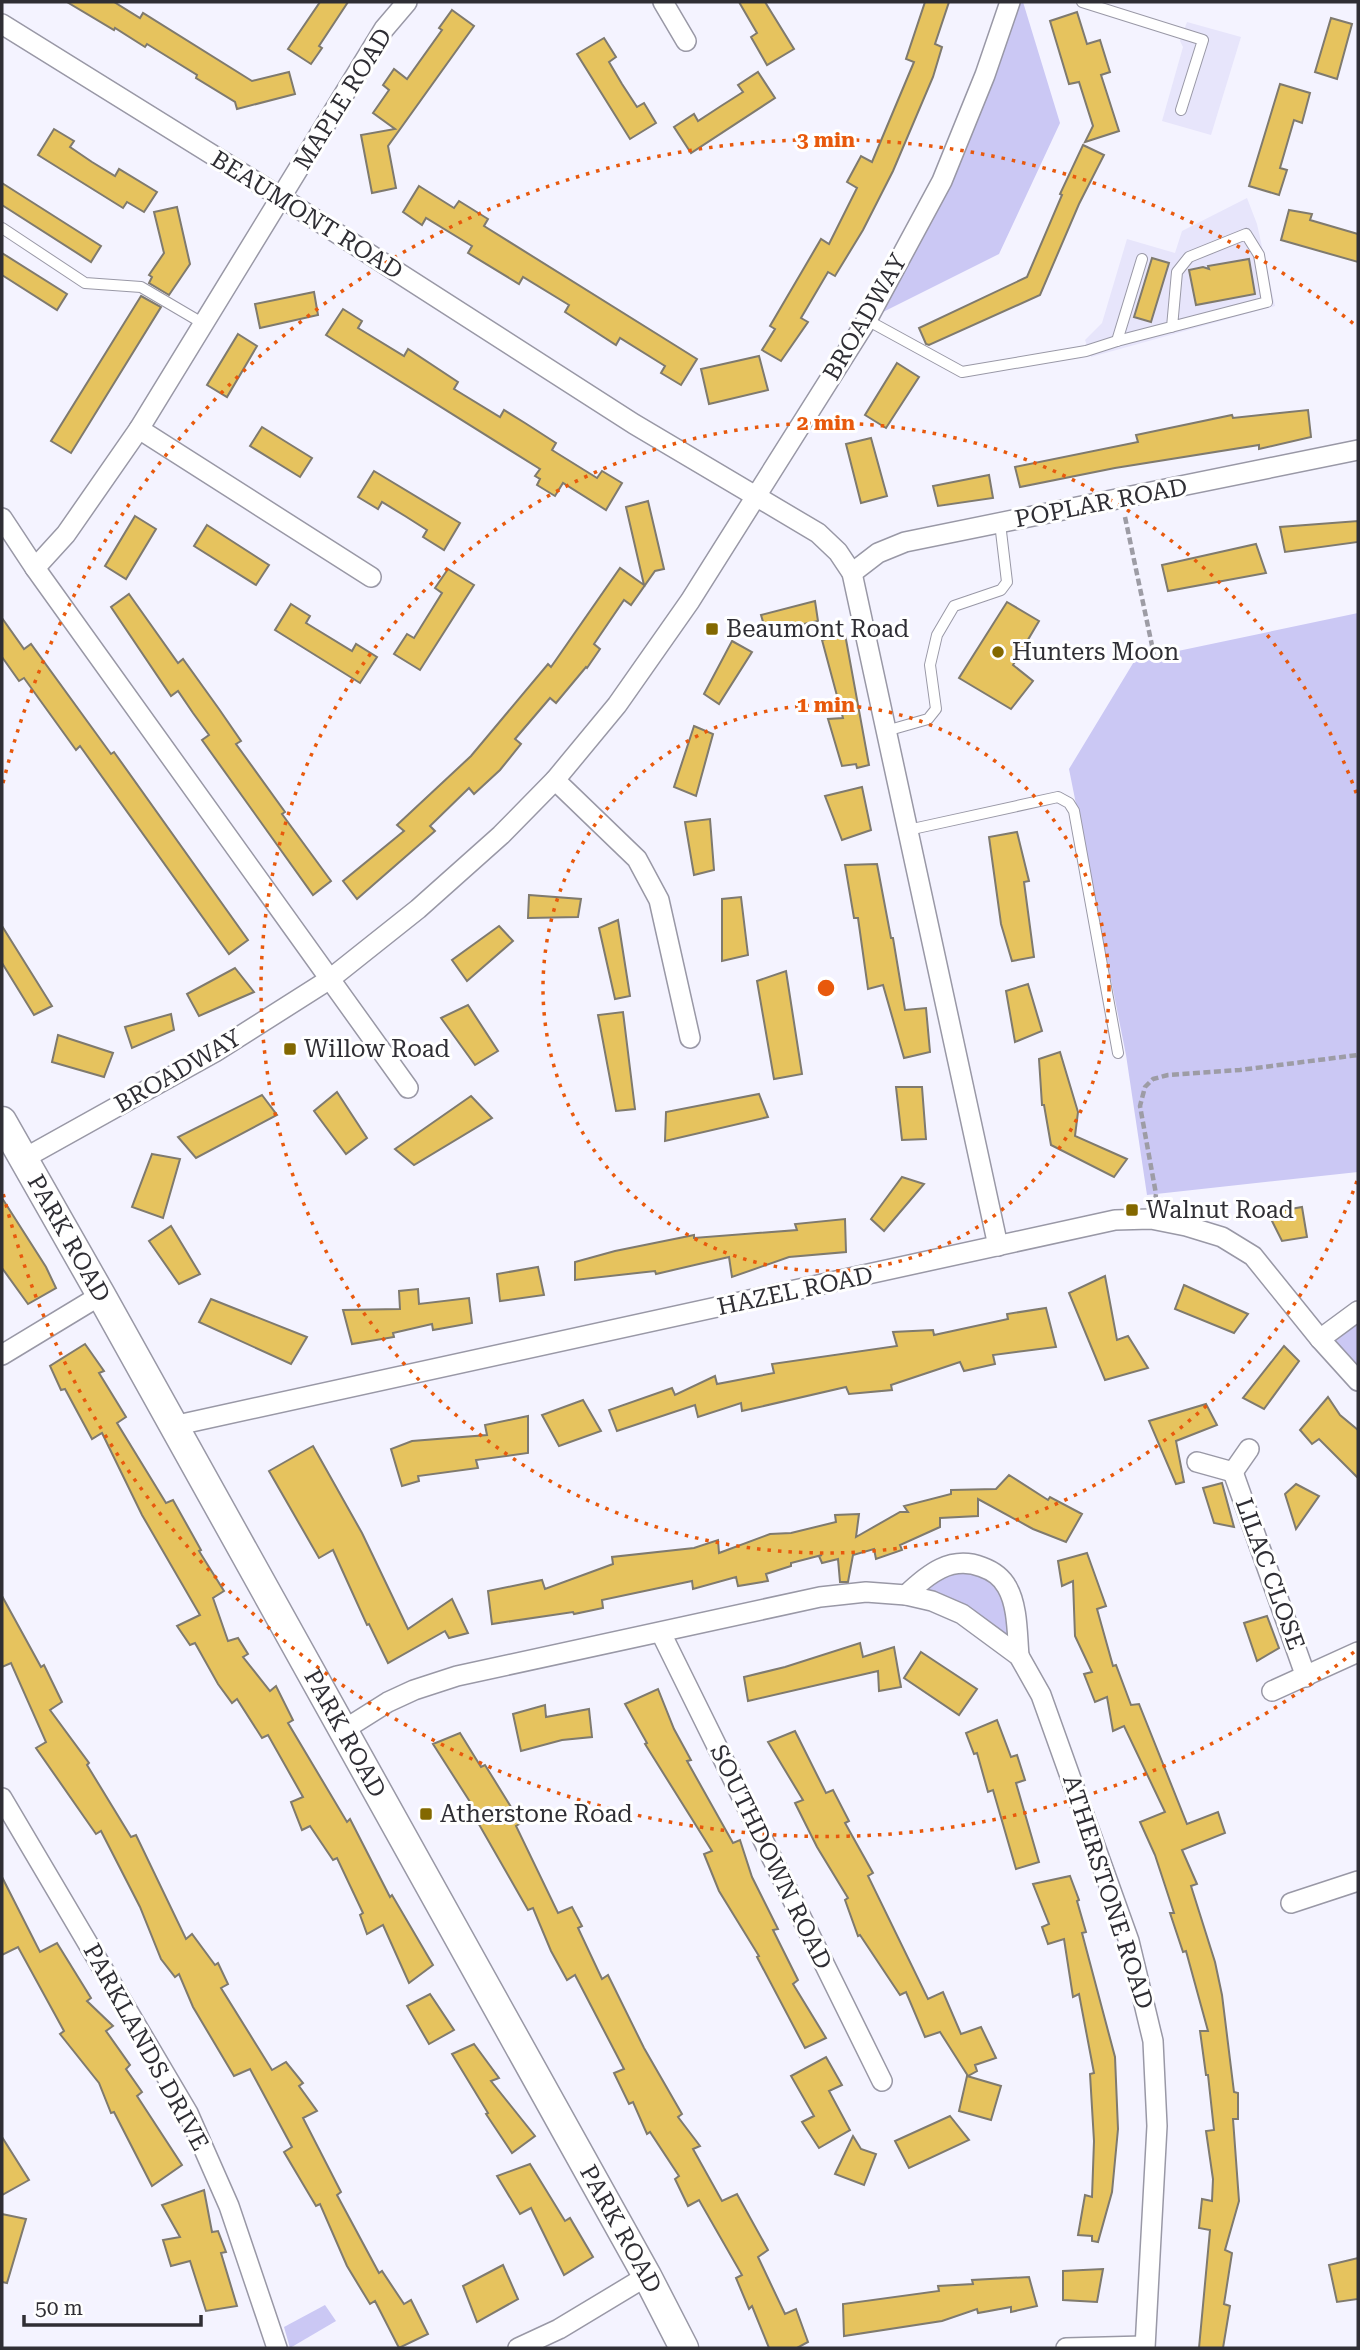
<svg xmlns="http://www.w3.org/2000/svg" width="1360" height="2350" viewBox="0 0 1360 2350" font-family="'Roboto Serif',serif">
	<style>
		.built { fill: #e7e5fb }
		.green { fill: #cbc8f4 }
		.building { fill: #e6c35e; stroke: #7f7a6e; stroke-width: 2 }
		.lines { fill: none; stroke-linecap: round; stroke-linejoin: round }
		.lane-casing { stroke: #9998a6; stroke-width: 12 }
		.street-casing { stroke: #9998a6; stroke-width: 22 }
		.secondary-casing { stroke: #9998a6; stroke-width: 31 }
		.path { stroke: #9d9ca5; stroke-width: 4.5; stroke-dasharray: 7 3.5; stroke-linecap: butt }
		.lane { stroke: #fff; stroke-width: 10 }
		.street { stroke: #fff; stroke-width: 19 }
		.secondary { stroke: #fff; stroke-width: 28 }
		.ring { fill: none; stroke: #e8590c; stroke-width: 3.5; stroke-dasharray: 3.5 7 }
		.poi-dot { fill: #836800; stroke: #fff; stroke-width: 2.5 }
		.labels { text-anchor: middle; dominant-baseline: central; stroke-width: 6; stroke-linejoin: round; paint-order: stroke }
		.street-label { font-size: 24px; fill: #2f2e34; stroke: #fff }
		.poi-label { font-size: 24px; fill: #2f2e34; stroke: #fff; text-anchor: start }
		.centre { fill: #e8590c; stroke: #fff; stroke-width: 3.5 }
		.ring-label { font-size: 21px; text-anchor: middle; font-weight: bold; fill: #e8590c; stroke: #fff; stroke-width: 6; stroke-linejoin: round; paint-order: stroke }
	</style>
	<rect width="100%" height="100%" fill="#f4f3ff"/>
	<g class="built">
		<path d="M1187 22 1241 37 1211 135 1162 121 1183 47 1180 41Z"/>
		<path d="M1247 198 1257 224 1275 306 1091 357 1085 340 1102 323 1127 239 1175 253 1182 231Z"/>
	</g>
	<g class="green">
		<path d="M1010 2H1023L1060 123 999 254 867 320 942 181Z"/>
		<path d="M1358 613V1172L1147 1195 1126 1055 1069 769 1135 660Z"/>
		<path d="M1358 1311V1381L1320 1339Z"/>
		<path d="M943 1567 995 1572 1019 1656 906 1595Z"/>
		<path d="M325 2305 336 2321 290 2348 284 2327Z"/>
	</g>
	<g class="building">
		<path d="M67 2H114L140 18 143 13 252 81 289 72 295 94 237 109 235 102 196 78 197 75 147 44 145 47 115 28 114 30Z"/>
		<path d="M320 2H348L319 46 322 48 311 64 288 49Z"/>
		<path d="M739 2H765L794 49 767 65 751 37 757 33Z"/>
		<path d="M925 2H949L935 44 942 47 933 77 893 171 863 230 835 276 828 272 801 318 808 322 781 361 762 350 775 329 770 326 821 239 829 244 857 188 847 182 861 156 872 162 914 62 906 59Z"/>
		<path d="M452 10 474 26 388 146 396 188 372 193 361 135 395 129 373 113 389 90 383 85 394 69 407 79 442 30 439 28Z"/>
		<path d="M1077 12 1087 44 1100 40 1110 72 1101 75 1119 131 1085 142 1093 126 1079 82 1069 84 1050 21Z"/>
		<path d="M1331 18 1352 24 1337 79 1315 72Z"/>
		<path d="M604 38 616 57 609 62 622 84 637 107 644 103 656 123 630 139 577 54Z"/>
		<path d="M758 72 775 98 691 153 674 127 694 114 698 121 721 106 743 92 738 85Z"/>
		<path d="M1280 84 1310 93 1302 123 1294 120 1280 168 1287 170 1279 195 1249 186Z"/>
		<path d="M54 129 74 141 70 147 92 162 115 176 119 169 157 192 144 212 127 202 123 208 38 155Z"/>
		<path d="M1083 145 1104 155 1079 204 1040 295 929 345 926 344 919 328 1027 277 1062 195 1060 194Z"/>
		<path d="M2 183 101 246 91 262 2 205Z"/>
		<path d="M419 186 454 208 459 201 488 219 484 226 697 359 681 385 661 373 665 366 620 338 616 345 565 312 569 305 523 277 519 284 468 253 472 246 426 218 422 225 403 212Z"/>
		<path d="M177 207 190 264 169 295 149 283 152 277 149 275 164 253 154 212Z"/>
		<path d="M1289 210 1312 214 1310 220 1358 234V262L1281 240Z"/>
		<path d="M2 253 67 294 57 310 2 275Z"/>
		<path d="M1152 258 1169 263 1151 322 1134 317Z"/>
		<path d="M1249 259 1255 294 1196 305 1189 270 1203 267 1209 269 1208 266Z"/>
		<path d="M314 292 318 315 260 328 255 304Z"/>
		<path d="M141 296 161 307 71 453 51 441Z"/>
		<path d="M343 309 362 321 358 328 404 356 408 349 458 382 454 389 500 417 504 410 525 423 556 443 552 450 597 478 602 471 622 483 606 510 563 483 555 496 537 485 540 479 535 476 540 469 326 335Z"/>
		<path d="M238 334 257 346 227 397 207 385Z"/>
		<path d="M759 356 768 390 709 404 701 369Z"/>
		<path d="M897 363 919 377 886 428 865 415Z"/>
		<path d="M1308 410 1311 437 1259 449V445L1115 468 1020 487 1015 467 1138 442 1136 435 1232 415 1233 418Z"/>
		<path d="M262 427 312 458 300 477 250 446Z"/>
		<path d="M871 438 887 496 861 503 846 444Z"/>
		<path d="M374 471 460 523 444 550 423 537 427 530 405 516 382 502 378 509 358 497Z"/>
		<path d="M989 475 993 498 938 506 933 486Z"/>
		<path d="M648 501 664 569 655 571 631 605 624 600 594 644 600 649 587 668 586 667 556 703 550 698 515 739 521 744 500 770 474 794 469 788 430 826 435 831 357 899 343 881 404 831 397 825 471 756 548 664 551 667 620 568 644 585 626 507Z"/>
		<path d="M135 516 156 529 126 579 105 566Z"/>
		<path d="M1358 521V542L1285 552 1280 527Z"/>
		<path d="M207 525 269 565 256 585 194 546Z"/>
		<path d="M1256 544 1266 573 1168 591 1162 565Z"/>
		<path d="M448 569 474 585 420 670 394 654 407 634 414 638 442 593 435 588Z"/>
		<path d="M129 594 178 663 183 659 219 709 241 741 236 744 285 812 282 814 331 881 313 895 202 740 209 735 193 713 178 691 171 696 111 607Z"/>
		<path d="M815 601 818 621 766 632 761 615Z"/>
		<path d="M1007 602 1039 621 1013 665 1033 681 1011 709 959 678Z"/>
		<path d="M291 604 310 616 306 623 352 651 356 644 377 657 360 683 275 630Z"/>
		<path d="M2 618 24 649 31 644 111 754 114 752 248 940 229 954 80 746 76 750 24 678 19 681 2 657Z"/>
		<path d="M845 634 869 765 857 768 856 764 842 766 828 719 843 718 822 640Z"/>
		<path d="M732 641 752 652 719 704 704 694Z"/>
		<path d="M694 726 713 734 696 796 674 787Z"/>
		<path d="M862 787 871 830 842 840 825 796Z"/>
		<path d="M710 819 714 870 694 875 685 822Z"/>
		<path d="M1017 832 1029 881 1024 882 1034 957 1012 961 1001 924 989 837Z"/>
		<path d="M877 864 891 938H893L905 1010 926 1008 930 1052 904 1058 883 985 868 989 858 918H854L845 865Z"/>
		<path d="M529 895 581 899 578 917 528 918Z"/>
		<path d="M741 897 748 955 722 961V899Z"/>
		<path d="M618 920 630 996 615 999 599 928Z"/>
		<path d="M2 926 52 1006 34 1015 2 963Z"/>
		<path d="M499 926 513 941 467 981 452 960Z"/>
		<path d="M235 968 254 992 199 1016 187 994Z"/>
		<path d="M786 971 802 1074 774 1079 757 981Z"/>
		<path d="M1028 984 1042 1031 1015 1042 1006 991Z"/>
		<path d="M468 1005 498 1051 475 1065 441 1018Z"/>
		<path d="M623 1012 635 1109 616 1111 598 1015Z"/>
		<path d="M171 1014 174 1030 132 1048 125 1027Z"/>
		<path d="M58 1035 113 1053 104 1077 52 1062Z"/>
		<path d="M1060 1052 1078 1112 1075 1136 1127 1159 1114 1177 1051 1145 1044 1105H1042L1039 1059Z"/>
		<path d="M896 1087H922L926 1139 902 1140Z"/>
		<path d="M337 1092 367 1138 346 1154 314 1111Z"/>
		<path d="M759 1094 768 1117 665 1141 666 1112Z"/>
		<path d="M262 1095 277 1115 196 1158 178 1137Z"/>
		<path d="M471 1096 492 1118 414 1165 395 1149Z"/>
		<path d="M152 1154 180 1159 163 1218 132 1207Z"/>
		<path d="M902 1177 924 1184 884 1231 871 1219Z"/>
		<path d="M2 1198 46 1267 56 1288 28 1304 2 1268Z"/>
		<path d="M1302 1207 1307 1237 1282 1241 1268 1213Z"/>
		<path d="M845 1219 846 1252 789 1257 732 1277 729 1257 656 1274 655 1271 575 1280V1262L615 1251 694 1235V1238L797 1230 795 1224Z"/>
		<path d="M171 1226 200 1274 179 1284 149 1241Z"/>
		<path d="M538 1267 544 1295 500 1301 497 1274Z"/>
		<path d="M1105 1276 1117 1340 1128 1336 1148 1368 1105 1380 1069 1293Z"/>
		<path d="M1184 1285 1248 1314 1234 1333 1175 1309Z"/>
		<path d="M418 1289 419 1304 469 1298 472 1323 433 1330 432 1324 393 1333 394 1337 352 1344 343 1310 400 1309 399 1291Z"/>
		<path d="M211 1299 307 1337 291 1364 199 1322Z"/>
		<path d="M1046 1308 1056 1347 993 1355 995 1364 964 1371 960 1362 891 1385 892 1390 849 1394 846 1387 742 1411 741 1403 698 1417 695 1405 617 1431 609 1410 672 1388 675 1395 715 1376 717 1384 774 1373 772 1364 897 1346 893 1332 933 1330 934 1335 1008 1319 1007 1314Z"/>
		<path d="M85 1344 104 1371 99 1373 126 1417 117 1423 166 1503 173 1500 201 1550 199 1551 224 1591 213 1598 228 1641 238 1638 248 1654 243 1657 270 1691 276 1686 293 1720 288 1723 347 1822 350 1819 390 1897 392 1895 433 1965 409 1983 383 1925 367 1934 360 1915 363 1913 337 1858 333 1860 310 1826 302 1830 291 1802 303 1797 268 1735 262 1738 237 1699 232 1703 218 1684 195 1643 190 1645 177 1626 200 1615 142 1515 102 1433 92 1439 65 1389 61 1390 50 1366Z"/>
		<path d="M1284 1346 1299 1361 1264 1409 1243 1398Z"/>
		<path d="M1328 1397 1340 1415 1358 1430V1478L1319 1439 1312 1444 1300 1430Z"/>
		<path d="M583 1400 601 1431 559 1446 542 1415Z"/>
		<path d="M1206 1404 1217 1425 1176 1441 1184 1482 1176 1484 1149 1421Z"/>
		<path d="M528 1416V1453L476 1460 478 1468 418 1476 419 1481 402 1486 391 1449 412 1441 487 1435 485 1425Z"/>
		<path d="M313 1446 362 1533 408 1629 452 1599 468 1633 449 1638 445 1631 388 1663 369 1624 367 1625 333 1550 319 1558 269 1471Z"/>
		<path d="M1009 1475 1048 1500 1050 1497 1082 1514 1066 1542 1033 1529 978 1499V1516L940 1518V1527L900 1545 902 1550 876 1559 874 1549 853 1555 848 1582H840L838 1559 822 1563 819 1556 822 1555 791 1563V1566L766 1574 768 1581 738 1586 736 1577 693 1589 692 1581 602 1600 603 1608 574 1614 573 1612 492 1624 488 1591 542 1580 545 1589 613 1564 612 1557 694 1548 718 1540 719 1553 770 1534 791 1533 836 1522 835 1515 859 1514 856 1537 900 1512H908L904 1506 951 1494V1490L996 1489Z"/>
		<path d="M1222 1483 1234 1527 1214 1523 1203 1488Z"/>
		<path d="M1296 1484 1319 1496 1296 1529 1285 1494Z"/>
		<path d="M1087 1553 1106 1606 1097 1609 1113 1666 1116 1665 1131 1705 1139 1704 1187 1824 1218 1812 1225 1833 1182 1850 1197 1884 1191 1886 1215 1962 1222 1995 1234 2092 1238 2093V2119H1233L1239 2201 1225 2250 1232 2253 1224 2304 1230 2306 1223 2348H1199L1210 2230 1199 2228 1202 2199 1212 2201 1213 2179 1206 2131 1214 2130 1208 2075H1206L1200 2031H1208L1186 1951 1183 1952 1170 1913H1174L1155 1855 1140 1822 1165 1812 1124 1726 1113 1731 1107 1697 1095 1702 1084 1674 1092 1672 1075 1636 1073 1581 1062 1586 1058 1561Z"/>
		<path d="M2 1596 41 1667 44 1665 62 1702 50 1710 89 1763 87 1765 131 1837 136 1835 186 1939 192 1934 215 1965 218 1963 228 1984 221 1988 272 2070 286 2062 303 2083 299 2086 317 2111 303 2118 341 2192 337 2195 379 2273 382 2271 404 2304 411 2300 428 2334 399 2348 375 2301 370 2304 347 2266 320 2204 316 2206 284 2152 292 2147 250 2069 234 2076 193 2007 179 1974 175 1977 161 1959 140 1907 101 1831 96 1834 36 1748 46 1742 11 1663 2 1667Z"/>
		<path d="M1267 1616 1279 1648 1257 1661 1244 1623Z"/>
		<path d="M860 1643 863 1657 894 1647 901 1687 879 1691 878 1671 748 1701 744 1677 785 1667Z"/>
		<path d="M921 1652 977 1689 959 1715 904 1678Z"/>
		<path d="M658 1689 674 1729 691 1760 687 1761 733 1843 740 1840 752 1877 778 1929 773 1930 798 1980 793 1984 826 2038 805 2048 757 1957 759 1956 719 1891 704 1854 712 1851 645 1744 647 1743 625 1704Z"/>
		<path d="M545 1705 546 1717 589 1709 592 1737 562 1740 521 1751 513 1714Z"/>
		<path d="M997 1720 1011 1757 1017 1755 1025 1780 1016 1783 1039 1862 1016 1869 993 1790 988 1792 977 1753 974 1754 966 1733Z"/>
		<path d="M795 1731 826 1793 833 1790 849 1821 845 1823 873 1873 868 1876 928 1999 943 1992 961 2034 981 2027 996 2058 975 2065 977 2071 968 2076 940 2032 925 2037 906 1992 900 1995 860 1935 858 1936 845 1900 848 1898 817 1847 795 1803 803 1800 768 1742Z"/>
		<path d="M460 1733 481 1767 485 1765 521 1823 516 1826 558 1913 572 1907 582 1926 578 1928 602 1979 608 1975 644 2048 682 2114 678 2117 700 2146 693 2149 722 2201 737 2194 768 2250 758 2257 785 2314 796 2309 808 2342 797 2348H769L752 2306 749 2309 736 2278 742 2275 699 2200 688 2206 675 2179 679 2176 650 2132 647 2134 633 2102 629 2104 614 2073 624 2069 575 1975 567 1980 551 1951 533 1908 528 1910 477 1821 481 1819 433 1744Z"/>
		<path d="M1070 1876 1079 1900 1077 1901 1086 1932 1082 1933 1115 2057 1118 2129 1112 2192 1098 2242 1092 2241V2236L1078 2235 1085 2195 1092 2197 1094 2141 1090 2074 1094 2073 1079 1994 1073 1997 1064 1939 1048 1944 1042 1927 1049 1924 1033 1884Z"/>
		<path d="M2 1877 40 1952 57 1943 91 1998 87 2001 113 2026 106 2031 130 2065 126 2069 142 2092 137 2096 182 2165 152 2186 114 2112 111 2113 99 2083 60 2034 64 2031 18 1947 2 1955Z"/>
		<path d="M430 1994 454 2030 429 2044 407 2006Z"/>
		<path d="M474 2044 499 2078 491 2081 535 2136 512 2153 486 2114 488 2113 452 2054Z"/>
		<path d="M826 2057 842 2085 829 2091 850 2130 819 2148 802 2122 814 2116 791 2076Z"/>
		<path d="M967 2076 1001 2086 991 2120 959 2111Z"/>
		<path d="M950 2116 969 2140 909 2168 895 2141Z"/>
		<path d="M853 2136 861 2149 876 2154 864 2185 835 2174Z"/>
		<path d="M2 2137 29 2180 2 2195Z"/>
		<path d="M530 2164 565 2221 570 2218 593 2257 564 2275 531 2208 520 2214 497 2176Z"/>
		<path d="M204 2190 212 2232 218 2231 226 2252 221 2253 237 2306 206 2311 190 2261 171 2266 163 2240 180 2237 162 2205Z"/>
		<path d="M2 2214 26 2219 7 2283 2 2282Z"/>
		<path d="M1358 2258V2299L1337 2302 1329 2265Z"/>
		<path d="M503 2265 518 2299 477 2322 463 2286Z"/>
		<path d="M1103 2269 1097 2302 1063 2300V2271Z"/>
		<path d="M1029 2277 1037 2306 1011 2312V2307L978 2313 977 2309 942 2321 844 2336 843 2304 939 2291 938 2286 973 2284 972 2280Z"/>
	</g>
	<g class="lines">
		<defs>
			<g id="lane">
				<path d="M1082 2 1203 40 1181 110"/>
				<path d="M2 228 85 283 141 287 204 324"/>
				<path d="M867 320 962 372 1086 351 1117 341 1267 302 1259 255 1246 234 1189 257 1177 272 1172 327"/>
				<path d="M1117 341 1142 259"/>
				<path d="M886 731 928 719 936 709 930 665 937 635 954 606 1001 590 1007 582 1000 523"/>
				<path d="M908 830 1058 797 1069 803 1074 811 1118 1053"/>
			</g>
			<g id="street">
				<path d="M663 2 686 41"/>
				<path d="M2 24 282 198 634 424 818 533 838 552 852 573 998 1246"/>
				<path d="M139 429 371 577"/>
				<path d="M2 518 35 568 408 1088"/>
				<path d="M35 568 66 534 139 429 384 29 407 2"/>
				<path d="M852 573 878 553 905 542 1358 450"/>
				<path d="M555 780 637 859 659 900 690 1038"/>
				<path d="M23 1159 215 1052 330 979 418 909 501 835 555 780 617 705 690 601 867 320 942 181 985 75 1010 2"/>
				<path d="M1320 1339 1358 1311"/>
				<path d="M2 1355 101 1295"/>
				<path d="M173 1426 1115 1220 1151 1219 1186 1226 1222 1237 1253 1256 1320 1339 1358 1381"/>
				<path d="M1197 1462 1233 1472 1249 1449"/>
				<path d="M1233 1472 1306 1677"/>
				<path d="M906 1595C928 1574 951 1555 982 1567 993 1571 1001 1576 1007 1587 1018 1606 1017 1634 1019 1656"/>
				<path d="M661 1633 882 2081"/>
				<path d="M1272 1691 1358 1652"/>
				<path d="M342 1731 388 1702 414 1690 457 1676 820 1597 866 1592 906 1595 932 1601 962 1614 1019 1656 1041 1695 1129 1941 1153 2041 1157 2126 1145 2348"/>
				<path d="M2 1798 188 2113 229 2206 277 2348"/>
				<path d="M1291 1903 1358 1881"/>
				<path d="M518 2348 559 2329 647 2276"/>
				<path d="M1066 2348 1144 2346"/>
			</g>
			<g id="secondary">
				<path id="s1" d="M2 1121 101 1295 647 2276 684 2348"/>
			</g>
		</defs>
		<use href="#lane" class="lane-casing"/>
		<use href="#street" class="street-casing"/>
		<use href="#secondary" class="secondary-casing"/>
		<g class="path">
			<path d="M1125 517 1154 655"/>
			<path d="M1155 1201 1156 1194 1140 1106 1145 1087 1153 1079 1168 1075 1240 1070 1358 1055"/>
		</g>
		<use href="#lane" class="lane"/>
		<use href="#street" class="street"/>
		<use href="#secondary" class="secondary"/>
	</g>
	<g class="ring">
		<circle cx="826" cy="988" r="283"/>
		<path d="M1357 1181A565 565 0 1 1 1357 795"/>
		<path d="M1354 1652A848 848 0 0 1 3 1193M3 783A848 848 0 0 1 1354 324"/>
	</g>
	<g class="poi-dot">
		<rect x="705" y="622" width="14" height="14" rx="3.5"/>
		<circle cx="998" cy="652" r="7"/>
		<rect x="283" y="1042" width="14" height="14" rx="3.5"/>
		<rect x="1125" y="1203" width="14" height="14" rx="3.5"/>
		<rect x="419" y="1807" width="14" height="14" rx="3.5"/>
	</g>
	<g class="labels">
		<g class="street-label">
			<text transform="translate(343 99) rotate(-58)">MAPLE ROAD</text>
			<text transform="translate(307 215) rotate(32)">BEAUMONT ROAD</text>
			<text transform="translate(865 317) rotate(-60)">BROADWAY</text>
			<text transform="translate(1101 503) rotate(-11)">POPLAR ROAD</text>
			<text transform="translate(178 1071) rotate(-30)">BROADWAY</text>
			<text stroke="none"><textPath href="#s1" startOffset="135">PARK ROAD</textPath></text>
			<text transform="translate(795 1291) rotate(-12)">HAZEL ROAD</text>
			<text transform="translate(1270 1574) rotate(70)">LILAC CLOSE</text>
			<text stroke="none"><textPath href="#s1" startOffset="702">PARK ROAD</textPath></text>
			<text transform="translate(771 1857) rotate(64)">SOUTHDOWN ROAD</text>
			<text transform="translate(1108 1892) rotate(72)">ATHERSTONE ROAD</text>
			<text transform="translate(146 2047) rotate(61)">PARKLANDS DRIVE</text>
			<text stroke="none"><textPath href="#s1" startOffset="1269">PARK ROAD</textPath></text>
		</g>
		<g class="poi-label">
			<text x="726" y="629">Beaumont Road</text>
			<text x="1012" y="652">Hunters Moon</text>
			<text x="304" y="1049">Willow Road</text>
			<text x="1146" y="1210">Walnut Road</text>
			<text x="440" y="1814">Atherstone Road</text>
		</g>
	</g>
	<circle cx="826" cy="988" r="10" class="centre"/>
	<g class="ring-label">
		<text x="826" y="147">3 min</text>
		<text x="826" y="430">2 min</text>
		<text x="826" y="712">1 min</text>
	</g>
	<rect width="1360" height="2350" fill="none" stroke="#2f2e34" stroke-width="7"/>
	<path d="M24 2315v10h177v-10" fill="none" stroke="#2f2e34" stroke-width="3.5"/>
	<text x="35" y="2315" font-size="21" fill="#2f2e34" stroke="#ffffff" stroke-width="5" paint-order="stroke">50 m</text>
</svg>
